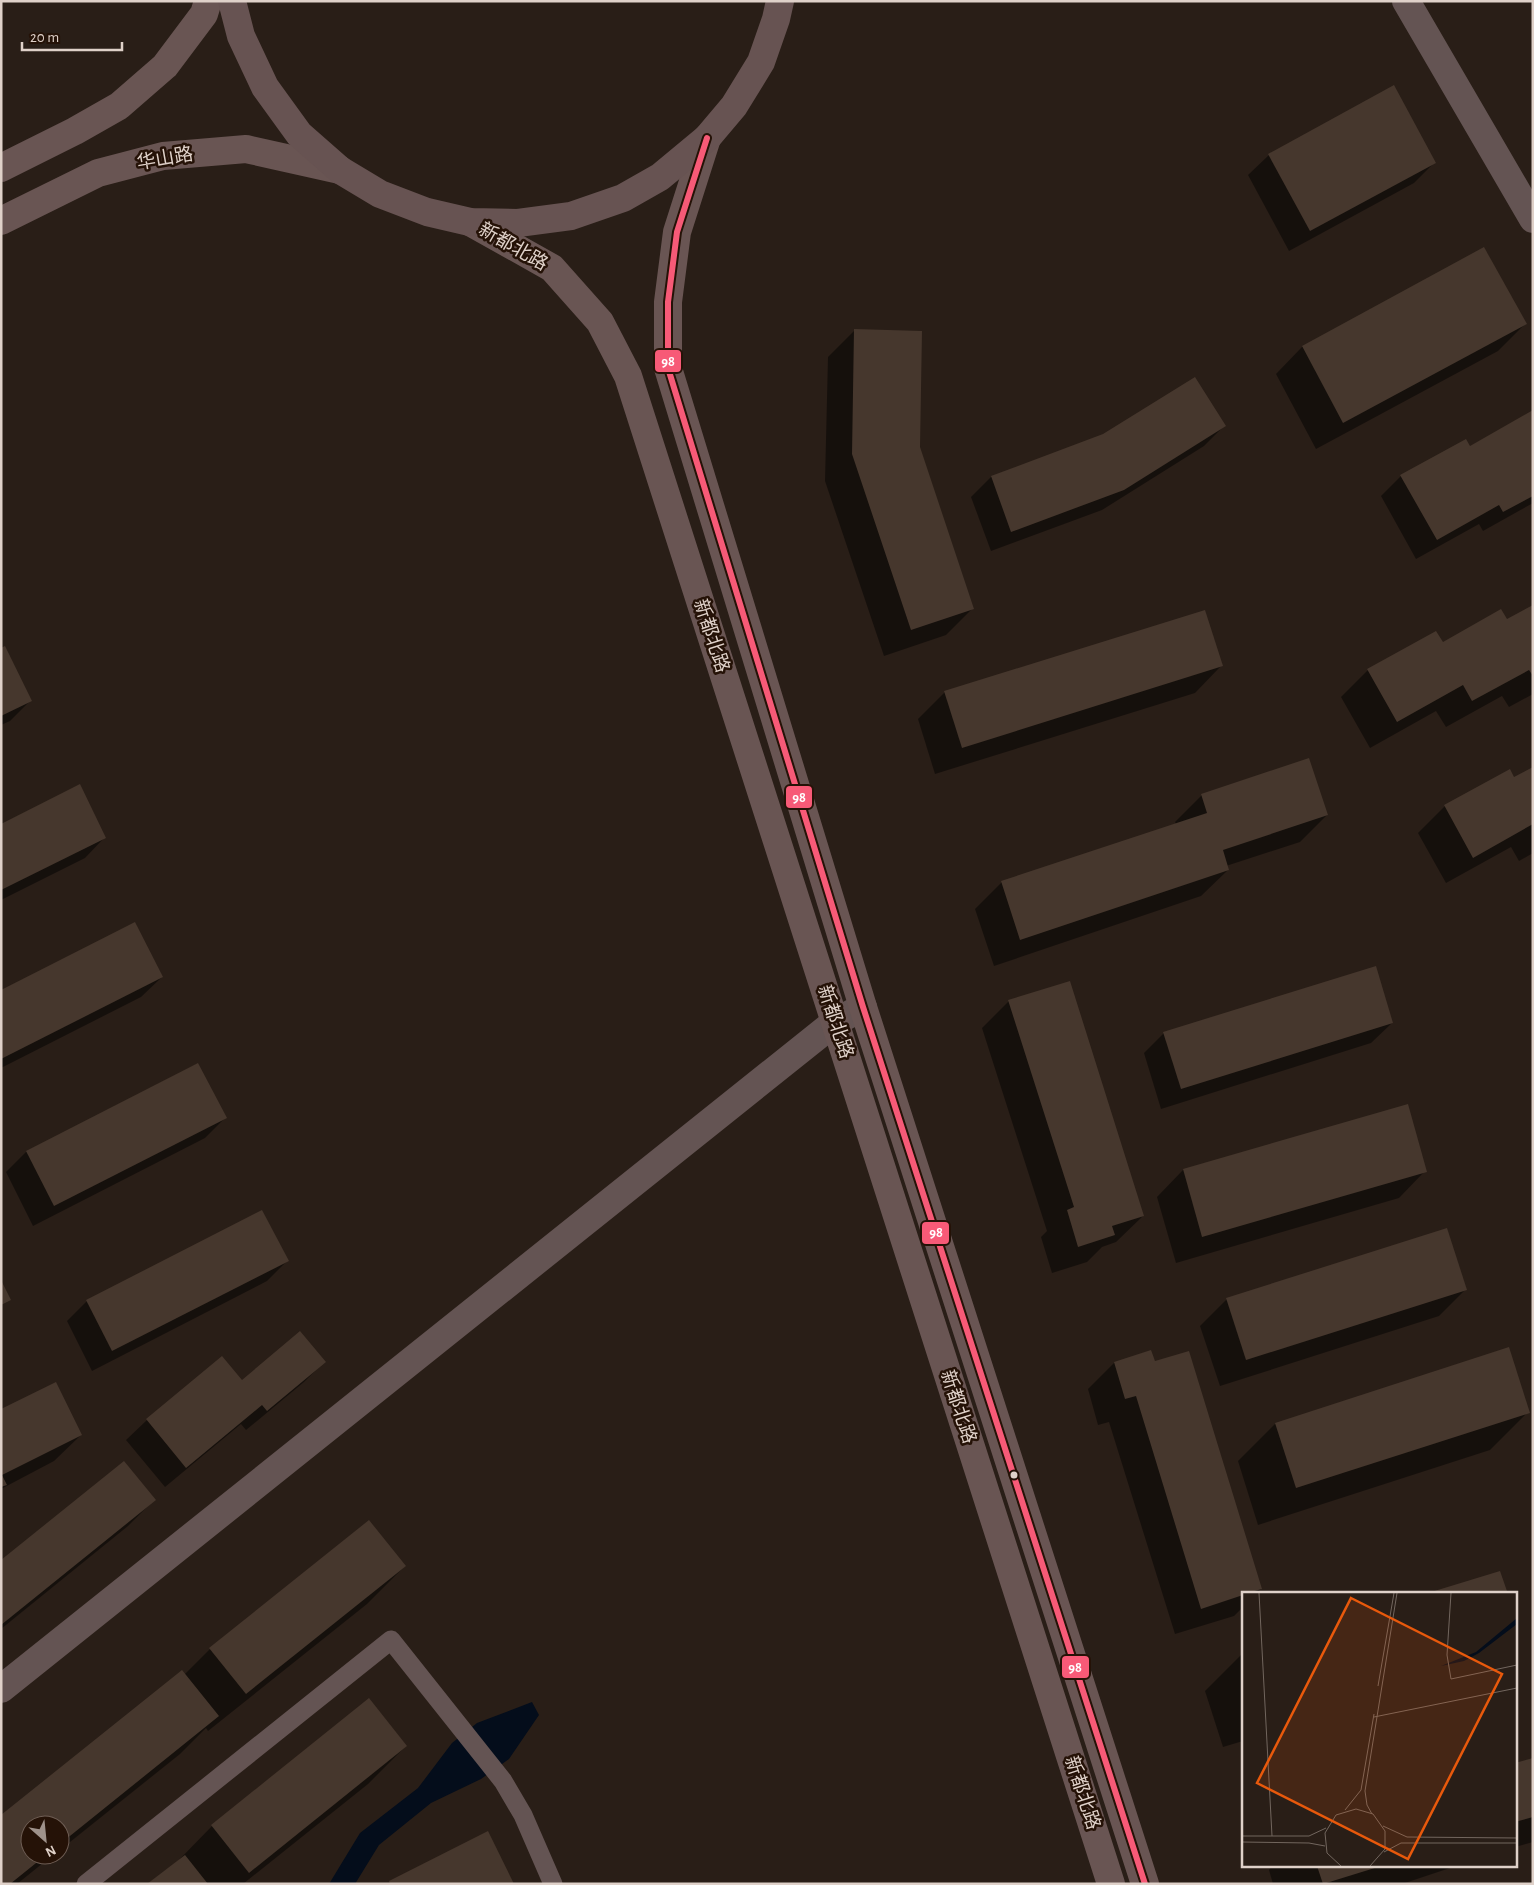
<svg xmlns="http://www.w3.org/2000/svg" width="1534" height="1885" viewBox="0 0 1534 1885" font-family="'Alegreya Sans','Noto Sans SC',sans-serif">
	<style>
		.water { fill: #040d1b }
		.shadow { fill: #0007 }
		.building { fill: #46372d }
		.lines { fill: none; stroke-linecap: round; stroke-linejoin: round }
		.lane { stroke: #645453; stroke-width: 19 }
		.street { stroke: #645453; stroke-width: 28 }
		.secondary { stroke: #695553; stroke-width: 28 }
		.primary { stroke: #675352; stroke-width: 28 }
		.bus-1-casing { stroke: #251207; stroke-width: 10 }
		.bus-1 { stroke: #f75a77; stroke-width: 6 }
		.bus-dot { fill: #dfd1c9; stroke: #251207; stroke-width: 2 }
		.labels { text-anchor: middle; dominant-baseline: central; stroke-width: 5; stroke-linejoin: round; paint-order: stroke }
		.street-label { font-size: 19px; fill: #dfd1c9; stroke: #251207 }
		.inset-road { fill: none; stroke: #72665e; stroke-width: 1 }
		.view { fill: #e8590c; fill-opacity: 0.15; stroke: #e8590c; stroke-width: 2.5 }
		.inset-edge { fill: none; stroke: #dfd1c9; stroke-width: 2.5 }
		.line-badge { stroke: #251207; stroke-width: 2 }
		.badge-label { font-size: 14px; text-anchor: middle; font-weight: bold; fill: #fff }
	</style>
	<rect width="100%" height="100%" fill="#291e17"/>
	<path class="water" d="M532 1702 539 1715 509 1759 481 1779 431 1803 379 1845 355 1884H329L360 1833 418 1788 452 1743 477 1723Z"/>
	<g class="shadow">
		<path d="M1269 155 1435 162 1414 183 1289 251 1248 175Z"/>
		<path d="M1484 248 1525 324 1498 351 1316 449 1276 374 1302 347Z"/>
		<path d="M854 331 918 447 972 609 946 635 884 656 825 481 828 357Z"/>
		<path d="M1533 412V503L1483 531 1479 524 1416 559 1381 496 1401 476 1469 447Z"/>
		<path d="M1224 426 1204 446 1102 510 991 551 971 497 991 477Z"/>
		<path d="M1533 606V694L1509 707 1502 696 1446 727 1436 711 1370 748 1341 697 1368 670 1506 621Z"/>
		<path d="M1 649 30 701 10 721 1 725Z"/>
		<path d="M1221 666 1195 693 935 774 918 719 945 692Z"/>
		<path d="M1533 769V853L1519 861 1511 847 1446 883 1418 833 1445 806 1509 770 1514 779Z"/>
		<path d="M1202 795 1327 815 1300 842 1226 866 1228 870 1201 896 994 966 975 909 1002 882 1176 824 1175 822Z"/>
		<path d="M1 825 105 837 85 858 1 900Z"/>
		<path d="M162 977 141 997 1 1068V991Z"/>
		<path d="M1009 1001 1143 1216 1116 1242 1102 1247 1087 1262 1052 1273 1041 1237 1047 1231 982 1028Z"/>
		<path d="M1392 1023 1371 1043 1161 1109 1144 1053 1164 1033Z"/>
		<path d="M197 1064 225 1118 205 1138 33 1226 6 1172 26 1152Z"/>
		<path d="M1407 1106 1425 1171 1399 1198 1176 1263 1157 1197 1183 1170Z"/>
		<path d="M287 1261 267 1281 92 1371 67 1321 87 1301Z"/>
		<path d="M1466 1289 1439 1316 1220 1386 1200 1326 1227 1299Z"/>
		<path d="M1150 1351 1261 1589 1256 1594H1243V1607L1234 1616 1175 1634 1109 1422 1098 1425 1088 1389 1114 1363Z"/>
		<path d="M222 1358 242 1382 324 1362 304 1382 246 1430 241 1424 165 1487 126 1440 147 1420Z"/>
		<path d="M1 1411 81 1435 54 1461 1 1489Z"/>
		<path d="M1528 1412 1490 1450 1258 1525 1238 1461 1275 1424Z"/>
		<path d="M154 1500 128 1526 1 1629V1562Z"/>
		<path d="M405 1566 367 1604 208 1731 206 1728 180 1754 60 1850V1825H30V1855H53L17 1884H1V1817L184 1675 210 1649Z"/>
		<path d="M1243 1653V1741L1223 1747 1205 1691Z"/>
		<path d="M406 1746 368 1784 243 1884H149L175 1864 212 1826Z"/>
		<path d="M1533 1759V1842L1515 1847V1765Z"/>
		<path d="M1272 1866H1456L1402 1884H1273L1269 1870Z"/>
	</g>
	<g class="building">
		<path d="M1394 85 1436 163 1310 231 1268 154Z"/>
		<path d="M1484 247 1527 324 1343 423 1302 346Z"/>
		<path d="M854 329 922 331 920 447 974 609 911 630 852 454Z"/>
		<path d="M1195 377 1226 426 1124 490 1011 532 991 476 1103 434Z"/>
		<path d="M1533 410V496L1503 512 1499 505 1437 540 1400 475 1466 439 1470 446Z"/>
		<path d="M1533 605V676L1529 670 1472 701 1463 685 1397 722 1367 669 1436 631 1443 642 1501 609 1507 619Z"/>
		<path d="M1205 610 1223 666 962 748 944 691Z"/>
		<path d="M5 646 32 701 1 716V648Z"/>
		<path d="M1309 758 1328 815 1223 850 1229 870 1020 940 1001 881 1207 813 1201 794Z"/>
		<path d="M1533 767V824L1473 858 1444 805 1510 769 1514 777Z"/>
		<path d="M80 784 106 838 1 890V824Z"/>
		<path d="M135 922 163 977 1 1059V990Z"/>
		<path d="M1376 966 1393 1023 1181 1089 1163 1032Z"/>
		<path d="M1070 981 1144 1216 1112 1226 1115 1235 1078 1247 1067 1210 1074 1207 1008 1000Z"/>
		<path d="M198 1063 227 1118 54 1206 26 1151Z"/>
		<path d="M1408 1104 1427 1172 1202 1237 1183 1169Z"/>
		<path d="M262 1210 289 1261 112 1351 86 1300Z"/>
		<path d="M1447 1228 1467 1290 1246 1360 1226 1298Z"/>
		<path d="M1 1280 11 1300 1 1305Z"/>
		<path d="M300 1331 326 1362 267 1411 262 1405 186 1468 146 1419 222 1356 242 1380Z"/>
		<path d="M1509 1347 1530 1413 1296 1488 1275 1423Z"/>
		<path d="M1151 1350 1155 1361 1189 1351 1262 1589 1243 1594V1595L1201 1609 1136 1396 1125 1399 1114 1362Z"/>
		<path d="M56 1382 82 1435 2 1475 7 1485 1 1487V1409Z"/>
		<path d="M124 1461 156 1500 1 1625V1560Z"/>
		<path d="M369 1520 406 1566 246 1694 209 1648Z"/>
		<path d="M1500 1571 1508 1594H1428V1593Z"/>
		<path d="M182 1670 219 1716 60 1844V1825H30V1855H46L10 1884H1V1815Z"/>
		<path d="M369 1698 407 1746 249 1873 211 1825Z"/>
		<path d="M1533 1758V1817L1515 1822V1763Z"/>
		<path d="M488 1831 514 1884H390L389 1881Z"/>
		<path d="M185 1855 208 1884H147Z"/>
		<path d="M1317 1866H1378V1867L1323 1884Z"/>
	</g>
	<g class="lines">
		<path class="lane" d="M86 1884 391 1640 503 1781 523 1815 553 1884"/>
		<g class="street">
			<path d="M1406 1 1533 219"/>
			<path d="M1 1689 835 1022 863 1007"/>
		</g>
		<g class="secondary">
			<path d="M707 138 677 232 668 302V368L863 1007 1145 1884"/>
			<path d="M1 168 75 131 119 106 165 66 204 14 208 1"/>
			<path d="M1 221 98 173 163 156 246 149 340 170"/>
			<path d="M470 222 552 268 600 322 628 376 1111 1884"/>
		</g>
		<path class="primary" d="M232 1 241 36 265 87 299 134 340 170 380 194 427 212 470 222 518 223 571 216 623 198 660 177 707 138 734 106 761 62 776 19 780 1"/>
		<defs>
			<path id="bus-1" d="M707 138 677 232 668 302V368L863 1007 1145 1884"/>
		</defs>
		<use href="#bus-1" class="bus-1-casing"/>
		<use href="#bus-1" class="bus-1"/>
	</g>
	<circle class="bus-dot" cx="1014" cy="1475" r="4.5"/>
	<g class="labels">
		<g class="street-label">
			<text transform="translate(165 159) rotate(-10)">华山路</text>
			<text transform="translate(513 247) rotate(30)">新都北路</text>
			<text transform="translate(711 636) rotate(72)">新都北路</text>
			<text transform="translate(835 1022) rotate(72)">新都北路</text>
			<text transform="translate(958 1407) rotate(72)">新都北路</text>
			<text transform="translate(1082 1793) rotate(72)">新都北路</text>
		</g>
	</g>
	<g transform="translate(1242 1592)">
		<rect width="275" height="275" fill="#291e17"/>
		<path d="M275 26V32L237 61 222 69 199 74 234 60Z" fill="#040d1b"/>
		<path class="inset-road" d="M17 1 30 244M209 1 205 63 209 87 275 73M136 94 152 1M132 125 275 96M103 218 119 198 132 122M130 222 125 213 123 199 155 1M141 234 165 245 275 246M0 244H67L84 236M0 250 67 251 83 254M142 260 159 251H275M99 274 85 261 83 241 94 223 114 217 131 222 143 239V257L128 274"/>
		<path class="view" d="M109 6 260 82 166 267 15 191Z"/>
		<rect width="275" height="275" class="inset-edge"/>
	</g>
	<g class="line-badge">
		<rect x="654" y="349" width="28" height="24" rx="5" fill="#f75a77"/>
		<rect x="785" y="785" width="28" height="24" rx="5" fill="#f75a77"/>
		<rect x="921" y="1221" width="29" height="24" rx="5" fill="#f75a77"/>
		<rect x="1061" y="1655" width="29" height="24" rx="5" fill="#f75a77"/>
	</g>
	<g class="badge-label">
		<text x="668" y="366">98</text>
		<text x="799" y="802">98</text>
		<text x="936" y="1237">98</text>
		<text x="1075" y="1672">98</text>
	</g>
	<rect width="1534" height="1885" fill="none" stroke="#dfd1c9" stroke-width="5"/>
	<g transform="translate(45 1840) rotate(153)"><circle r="24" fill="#251207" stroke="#6f5e55"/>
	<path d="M0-4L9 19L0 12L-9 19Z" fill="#9f928b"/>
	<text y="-8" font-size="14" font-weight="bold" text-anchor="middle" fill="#dfd1c9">N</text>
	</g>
	<path d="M22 42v8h100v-8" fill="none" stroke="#dfd1c9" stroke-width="2.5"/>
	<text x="30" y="42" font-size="15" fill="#dfd1c9" stroke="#251207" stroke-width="4" paint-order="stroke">20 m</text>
</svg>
